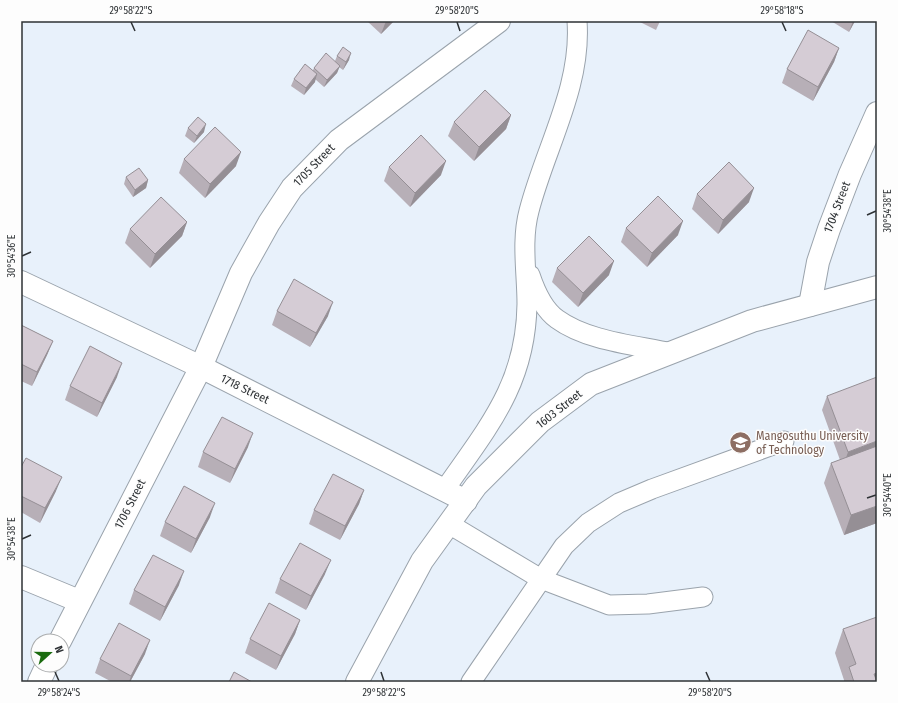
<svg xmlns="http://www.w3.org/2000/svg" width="898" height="703" viewBox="0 0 898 703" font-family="'Fira Sans Condensed',sans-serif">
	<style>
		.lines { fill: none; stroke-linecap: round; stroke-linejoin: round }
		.lane-casing { stroke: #9aa3ac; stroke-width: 21 }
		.street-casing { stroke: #9aa3ac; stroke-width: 24 }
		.secondary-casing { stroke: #9aa3ac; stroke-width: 24 }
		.lane { stroke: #fff; stroke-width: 19 }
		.street { stroke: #fff; stroke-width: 22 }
		.secondary { stroke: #fff; stroke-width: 22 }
		.wall { fill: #b7afb7 }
		.shaded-wall { fill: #958f95 }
		.building { fill: #d5ccd5; stroke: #958f95 }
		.ticks { fill: none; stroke: #2e3235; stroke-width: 1.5 }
		.labels { text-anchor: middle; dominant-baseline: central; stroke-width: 3; stroke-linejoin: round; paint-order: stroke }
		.street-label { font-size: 12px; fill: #2e3235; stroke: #fdfdfd }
		.education-label { font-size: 12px; fill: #785e54; stroke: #fdfdfd; text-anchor: start }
		.neatline { fill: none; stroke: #2e3235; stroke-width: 1.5 }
		.ticks-label { font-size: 10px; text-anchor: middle; fill: #2e3235 }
	</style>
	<rect width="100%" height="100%" fill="#e8f1fb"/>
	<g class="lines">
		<defs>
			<g id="lane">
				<path d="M530 275C535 290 543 309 557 319 587 341 635 345 671 353"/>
				<path d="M445 489C488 427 526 384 527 304 527 273 521 241 529 211 545 148 582 87 577 21"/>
				<path d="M449 524 541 579 609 605 648 604 703 597"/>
				<path d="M471 682 564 546 588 523 619 503 652 489 784 441"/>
			</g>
			<g id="street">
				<path d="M21 282 201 367 466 501"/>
				<path d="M810 305 818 262 829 229 850 174 877 113"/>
				<path d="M21 577 79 601"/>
				<path d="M60 641 201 367 241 273 269 223 292 188 339 140 499 21"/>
				<path d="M39 682 47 665"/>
			</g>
			<path id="secondary" d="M357 682 422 561 476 486 540 422 591 384 752 321 877 287"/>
		</defs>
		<use href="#lane" class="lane-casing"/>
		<use href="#street" class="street-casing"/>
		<use href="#secondary" class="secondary-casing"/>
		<use href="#lane" class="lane"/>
		<use href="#street" class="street"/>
		<use href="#secondary" class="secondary"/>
	</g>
	<g class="wall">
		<path d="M367 21H394L381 34Z"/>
		<path d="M638 21H660L656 30Z"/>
		<path d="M831 21H855L849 32Z"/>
		<path d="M839 48 834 62 813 101 782 83 787 69Z"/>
		<path d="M337 56 349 60 343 70 339 67 337 73 324 87 315 79V82L304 95 291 86 294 79 313 70 314 68 335 61Z"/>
		<path d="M511 115 506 129 474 161 448 136 454 122Z"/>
		<path d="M188 128 204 132 194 143 185 136Z"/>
		<path d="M184 159 236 166 205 198 179 173Z"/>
		<path d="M389 167 441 175 410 207 384 181Z"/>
		<path d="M126 177 148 180 146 188 133 197 124 184Z"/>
		<path d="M697 194 749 202 718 234 692 209Z"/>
		<path d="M187 222 182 236 150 268 125 243 130 229Z"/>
		<path d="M626 228 678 235 647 267 621 242Z"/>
		<path d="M557 268 609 275 578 307 552 282Z"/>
		<path d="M277 311 328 316 310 347 272 325Z"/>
		<path d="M21 325 53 341 47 355 32 386 21 381Z"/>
		<path d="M117 377 97 417 65 400 70 386Z"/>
		<path d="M827 396 877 523 844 535 824 483 831 463 840 460 822 410Z"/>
		<path d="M248 447 230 483 198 467 203 452Z"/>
		<path d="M21 467 56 491 40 523 21 512Z"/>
		<path d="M364 490 359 504 340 540 309 524 314 510Z"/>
		<path d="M210 517 191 553 160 536 165 522Z"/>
		<path d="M325 574 306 610 275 593 280 579Z"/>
		<path d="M179 585 160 621 129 604 134 590Z"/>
		<path d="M300 620 295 634 276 670 245 653 250 639Z"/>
		<path d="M843 629 877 682H844V680L835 653Z"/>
		<path d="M145 654 130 682H112L95 673 100 659Z"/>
	</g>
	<g class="shaded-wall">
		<path d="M386 21H394L381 34Z"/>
		<path d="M853 21H855L849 32Z"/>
		<path d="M839 48 834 62 813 101 818 87Z"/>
		<path d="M351 53 349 60 343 70 346 62Z"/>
		<path d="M340 66 337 73 324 87 327 80Z"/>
		<path d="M317 74 315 82 304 95 306 88Z"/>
		<path d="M511 115 506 129 474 161 479 147Z"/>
		<path d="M206 124 204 132 194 143 197 136Z"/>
		<path d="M241 152 236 166 205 198 210 184Z"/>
		<path d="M446 161 441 175 410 207 415 193Z"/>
		<path d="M148 180 146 188 133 197 135 190Z"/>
		<path d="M754 188 749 202 718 234 723 220Z"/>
		<path d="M683 221 678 235 647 267 652 253Z"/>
		<path d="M187 222 182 236 150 268 155 254Z"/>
		<path d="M614 261 609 275 578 307 583 293Z"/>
		<path d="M333 302 328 316 310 347 316 333Z"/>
		<path d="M53 341 47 355 32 386 37 372Z"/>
		<path d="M122 363 117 377 97 417 102 403Z"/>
		<path d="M253 433 248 447 230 483 235 469Z"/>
		<path d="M877 441V454L843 467 848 452Z"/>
		<path d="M62 477 56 491 40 523 45 508Z"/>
		<path d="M364 490 359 504 340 540 345 526Z"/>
		<path d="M215 503 210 517 191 553 196 539Z"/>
		<path d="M877 506V523L844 535 851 515Z"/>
		<path d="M331 560 325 574 306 610 311 596Z"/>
		<path d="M184 571 179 585 160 621 165 607Z"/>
		<path d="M300 620 295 634 276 670 281 656Z"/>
		<path d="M150 640 145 654 130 682H129L131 676Z"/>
		<path d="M877 673V682L874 674Z"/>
	</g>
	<g class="building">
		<path d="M808 30 839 48 818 87 787 69Z"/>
		<path d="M343 47 351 53 346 62 337 56Z"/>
		<path d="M326 53 340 66 327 80 314 68Z"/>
		<path d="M305 64 317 74 306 88 294 79Z"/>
		<path d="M485 90 511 115 479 147 454 122Z"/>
		<path d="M198 117 206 124 197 136 188 128Z"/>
		<path d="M215 127 241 152 210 184 184 159Z"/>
		<path d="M421 135 446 161 415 193 389 167Z"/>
		<path d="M729 162 754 188 723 220 697 194Z"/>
		<path d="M139 168 148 180 135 190 126 177Z"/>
		<path d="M658 196 683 221 652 253 626 228Z"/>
		<path d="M161 197 187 222 155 254 130 229Z"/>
		<path d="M589 236 614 261 583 293 557 268Z"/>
		<path d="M294 279 333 302 316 333 277 311Z"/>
		<path d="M21 325 53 341 37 372 21 364Z"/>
		<path d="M90 346 122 363 102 403 70 386Z"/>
		<path d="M877 377V441L848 452 827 396Z"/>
		<path d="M222 417 253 433 235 469 203 452Z"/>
		<path d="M877 446V506L851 515 831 463Z"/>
		<path d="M26 458 62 477 45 508 21 496V467Z"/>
		<path d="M333 474 364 490 345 526 314 510Z"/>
		<path d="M184 486 215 503 196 539 165 522Z"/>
		<path d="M300 543 331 560 311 596 280 579Z"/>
		<path d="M153 555 184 571 165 607 134 590Z"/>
		<path d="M269 603 300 620 281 656 250 639Z"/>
		<path d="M877 617V673L874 674 877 682H854L849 667 856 664 843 629Z"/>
		<path d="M119 623 150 640 131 676 100 659Z"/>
		<path d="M234 672 252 682H229Z"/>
	</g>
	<path class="ticks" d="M131 22 135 31M457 22 460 31M782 22 786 31M867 215 876 211M22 256 31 252M867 498 876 495M22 539 31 535M55 672 59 681M381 672 384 681M706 672 710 681"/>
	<defs>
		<symbol id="university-disc" viewBox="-11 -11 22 22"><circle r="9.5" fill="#8d6e63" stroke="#fdfdfd"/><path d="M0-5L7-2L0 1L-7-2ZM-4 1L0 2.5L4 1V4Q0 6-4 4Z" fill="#fff"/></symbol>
	</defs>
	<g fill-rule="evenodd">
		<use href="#university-disc" x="728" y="430" width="25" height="25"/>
	</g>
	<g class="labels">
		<g class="street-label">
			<text transform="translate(314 165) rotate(-46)">1705 Street</text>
			<text transform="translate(837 207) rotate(-69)">1704 Street</text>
			<text transform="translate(245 389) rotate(26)">1718 Street</text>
			<text transform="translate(559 409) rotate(-38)">1603 Street</text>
			<text transform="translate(130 504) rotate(-63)">1706 Street</text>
		</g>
		<g class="education-label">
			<text x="756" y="436">Mangosuthu University<tspan x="756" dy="14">of Technology</tspan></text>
		</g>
	</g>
	<rect width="898" height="703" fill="none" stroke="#fdfdfd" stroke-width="44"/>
	<g transform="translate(50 653) rotate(69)"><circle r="19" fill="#fdfdfd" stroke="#aaacad"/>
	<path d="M0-3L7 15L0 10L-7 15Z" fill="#1a6b0f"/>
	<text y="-6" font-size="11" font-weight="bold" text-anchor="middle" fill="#2e3235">N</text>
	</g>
	<rect x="22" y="22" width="854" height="659" class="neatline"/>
	<g class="ticks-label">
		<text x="131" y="14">29°58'22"S</text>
		<text x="457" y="14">29°58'20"S</text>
		<text x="782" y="14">29°58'18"S</text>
		<text transform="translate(887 211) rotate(-90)" y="4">30°54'38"E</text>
		<text transform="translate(11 256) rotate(-90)" y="4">30°54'36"E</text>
		<text transform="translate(887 495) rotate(-90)" y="4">30°54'40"E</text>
		<text transform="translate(11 539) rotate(-90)" y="4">30°54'38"E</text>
		<text x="59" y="696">29°58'24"S</text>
		<text x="384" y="696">29°58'22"S</text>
		<text x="710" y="696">29°58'20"S</text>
	</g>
</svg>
